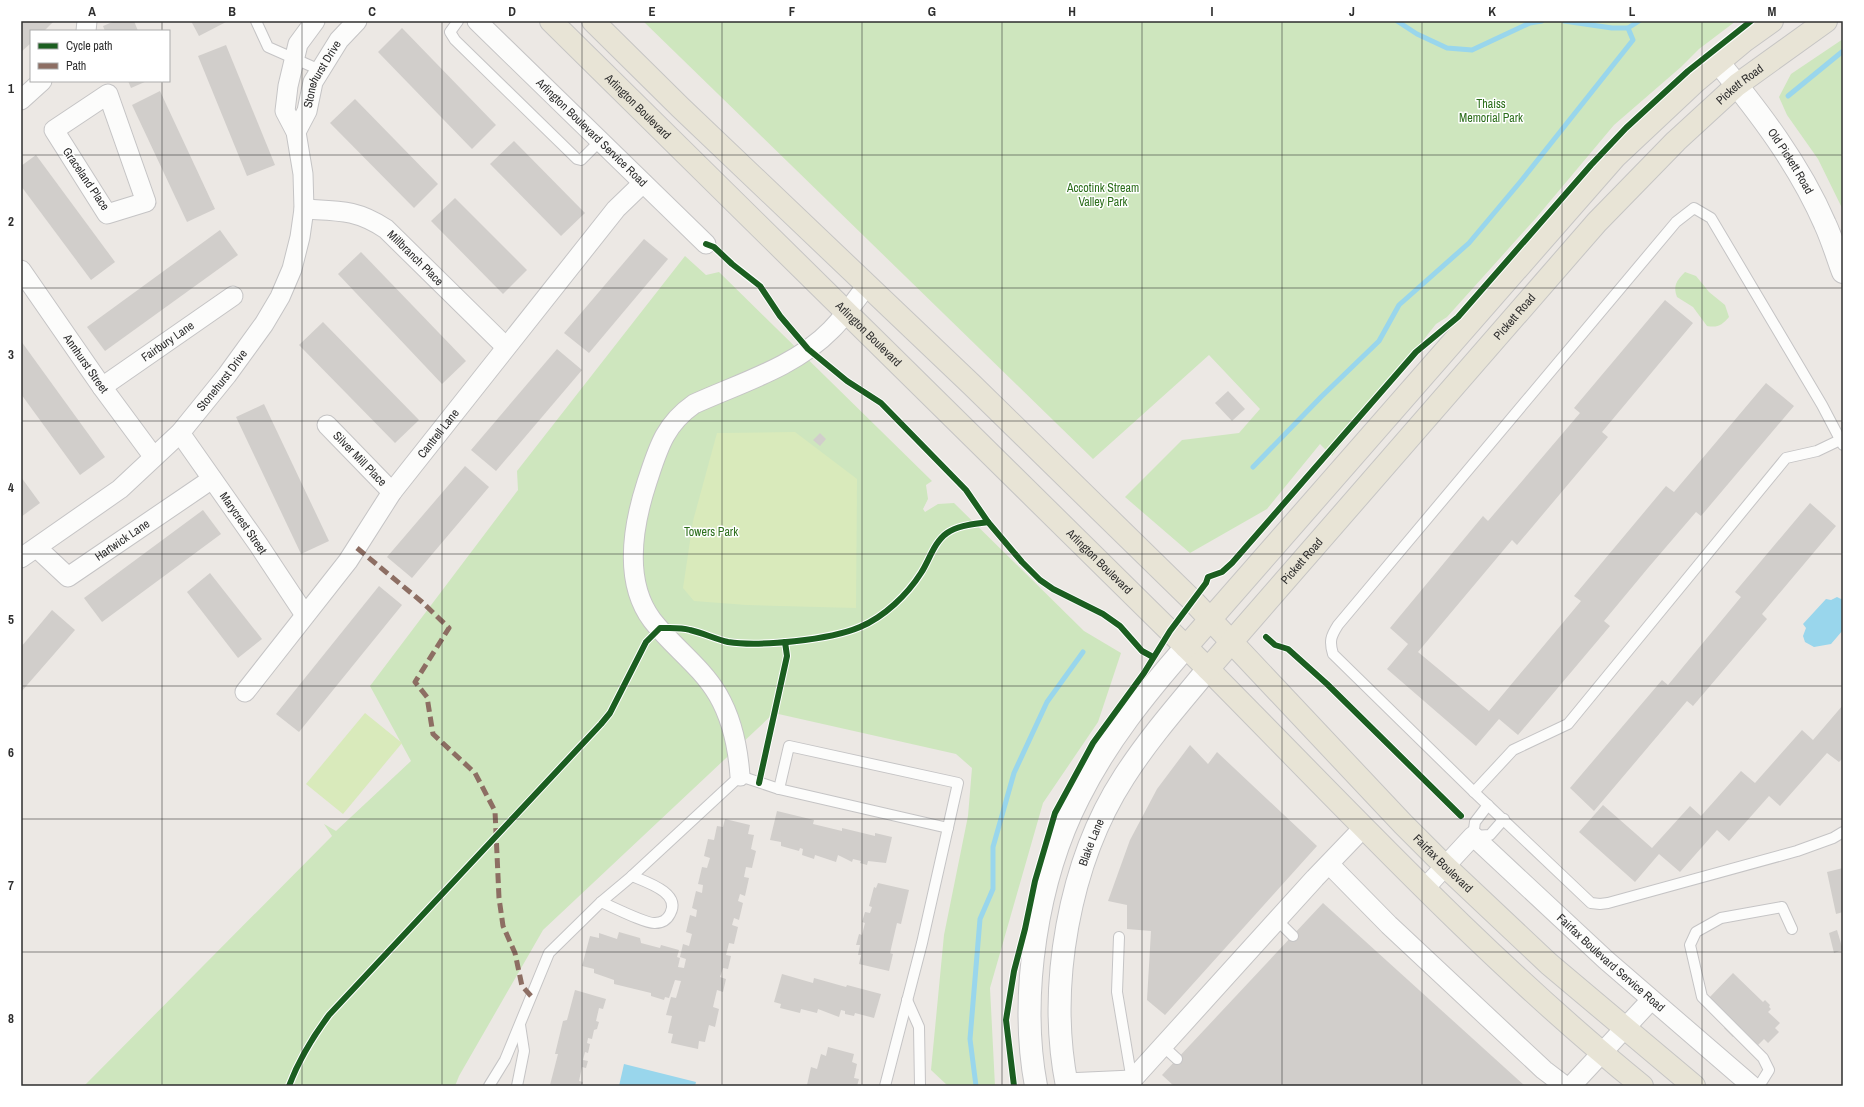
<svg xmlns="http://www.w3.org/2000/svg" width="1864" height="1107" viewBox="0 0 1864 1107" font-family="'Archivo Narrow',sans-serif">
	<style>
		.green { fill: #cee6be }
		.pitch { fill: #d9eabb }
		.water { fill: #99d6ec }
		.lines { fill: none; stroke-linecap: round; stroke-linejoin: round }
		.stream { stroke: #99d6ec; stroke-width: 5 }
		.building { fill: #d1cecb }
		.lane-casing { stroke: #c5c4c5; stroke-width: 12 }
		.street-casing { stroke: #c5c4c5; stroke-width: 21 }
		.secondary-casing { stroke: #c5c4c5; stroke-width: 24 }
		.primary-casing { stroke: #c6c5c4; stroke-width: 24 }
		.lane { stroke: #fcfcfb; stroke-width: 10 }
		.street { stroke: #fcfcfb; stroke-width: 19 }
		.secondary { stroke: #fcfcfb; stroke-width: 22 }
		.primary { stroke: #e8e4d6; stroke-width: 22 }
		.quiet { stroke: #8d6e63; stroke-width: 5; stroke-dasharray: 10 5; stroke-linecap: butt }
		.cycleway-casing { stroke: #fff; stroke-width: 8 }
		.cycleway { stroke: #1b5e20; stroke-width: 6 }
		.grid { fill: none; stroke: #2e2e2e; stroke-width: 1; stroke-opacity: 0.55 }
		.labels { text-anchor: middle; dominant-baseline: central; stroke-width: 3; stroke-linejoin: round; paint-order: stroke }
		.street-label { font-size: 12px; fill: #2e2e2e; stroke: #fff }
		.park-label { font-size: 12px; fill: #2c6e1b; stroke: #fff }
		.neatline { fill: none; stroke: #2e2e2e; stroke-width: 1.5 }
		.grid-label { font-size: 13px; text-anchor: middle; font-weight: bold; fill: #2e2e2e }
	</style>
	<rect width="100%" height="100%" fill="#ece8e4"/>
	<g class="green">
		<path d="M643 21H1736L1699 49 1681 67 1614 125 1536 218 1447 317 1436 324 1332 456 1320 444 1267 509 1190 553 1125 497 1182 440 1239 433 1260 409 1209 355 1093 459Z"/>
		<path d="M1843 39V210L1818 159 1787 115 1779 97 1791 74Z"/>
		<path d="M685 256 706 275 719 272 932 481 926 485 928 499 923 509 925 512 938 504 954 503 1084 631 1121 653 1098 722 1043 803 990 988 995 1086H948L931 1070 944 935 968 816 972 768 956 754 774 713 543 930 459 1076 455 1086H84L332 836 324 824 336 831 411 761 370 686 518 490 517 471Z"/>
		<path d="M1685 272 1696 276 1709 292 1725 305 1729 317C1722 325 1718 328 1707 326L1693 307 1677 297C1673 286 1676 281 1685 272Z"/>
	</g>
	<g class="pitch">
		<path d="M795 432 857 479 856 608 747 605 694 601 683 588 693 521 717 433Z"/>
		<path d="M365 713 402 743 343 814 306 784Z"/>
	</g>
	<g class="water">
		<path d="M1837 597 1841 599 1843 598V630L1831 644 1814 647 1805 642 1803 636 1806 628 1803 624 1826 599 1831 600Z"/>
		<path d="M624 1064 696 1082 695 1086H619Z"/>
	</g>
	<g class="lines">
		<g class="stream">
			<path d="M1397 21 1417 34 1447 48 1472 50 1530 23 1542 21"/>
			<path d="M1564 21 1612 28H1628L1639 21"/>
			<path d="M1788 96 1843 51"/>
			<path d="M1253 467 1321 397 1379 341 1399 305 1469 243 1521 181 1633 40 1628 28"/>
			<path d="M976 1086 970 1039 980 919 993 889V847L1014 773 1047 702 1083 652"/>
		</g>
	</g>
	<g class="building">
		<path d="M21 21H54L44 31H31V43L21 52Z"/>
		<path d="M115 21H134L138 31H105L103 26Z"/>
		<path d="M191 21H228L199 36Z"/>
		<path d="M402 28 496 125 472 149 378 52Z"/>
		<path d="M226 45 275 165 247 176 198 56Z"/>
		<path d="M128 81H147L131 88Z"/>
		<path d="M160 91 215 209 187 222 132 105Z"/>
		<path d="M355 99 438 184 414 208 330 123Z"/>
		<path d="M514 141 585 213 561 236 490 164Z"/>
		<path d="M36 155 115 262 91 280 21 186V166Z"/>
		<path d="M455 198 527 270 503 294 431 221Z"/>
		<path d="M220 230 238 255 105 351 87 327Z"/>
		<path d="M644 239 668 259 589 353 564 333Z"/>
		<path d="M361 252 466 361 442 384 338 274Z"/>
		<path d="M1665 300 1693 323 1602 432 1608 437 1517 545 1512 540 1418 652 1489 711 1581 601 1574 596 1666 486 1674 492 1766 383 1794 406 1701 516 1696 512 1648 568 1604 621 1610 626 1518 735 1499 719 1476 746 1387 669 1408 644 1390 628 1483 516 1488 521 1580 413 1574 408Z"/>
		<path d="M323 322 419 420 395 443 299 345Z"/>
		<path d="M21 341 105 457 80 475 21 394Z"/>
		<path d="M557 349 582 370 496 471 471 450Z"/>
		<path d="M1228 391 1245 409 1232 421 1215 403Z"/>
		<path d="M264 404 329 541 301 554 236 417Z"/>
		<path d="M820 433 826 439 820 446 813 440Z"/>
		<path d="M465 466 489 487 412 578 387 557Z"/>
		<path d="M21 477 40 503 21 517Z"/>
		<path d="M1810 503 1836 526 1762 614 1767 619 1693 706 1687 701 1594 811 1570 788 1662 680 1668 685 1741 597 1735 592Z"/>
		<path d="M203 510 221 534 102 622 84 598Z"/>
		<path d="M210 573 262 639 238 658 187 592Z"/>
		<path d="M379 586 402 605 299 732 276 714Z"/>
		<path d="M52 610 75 630 21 692V647Z"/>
		<path d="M1843 705V758L1839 762 1827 753 1780 806 1769 796 1729 841 1717 830 1680 872 1659 854 1635 882 1579 832 1603 805 1652 848 1690 806 1701 816 1741 771 1755 783 1802 730 1813 740Z"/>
		<path d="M1190 745 1208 764 1217 752 1317 846 1165 1015 1147 1000 1151 931 1127 929V905L1108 901 1130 840 1157 789Z"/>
		<path d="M777 811 814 820 813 824 842 831V828L875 836V833L892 837 886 863 868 861 867 865 860 863 861 861 853 859 852 862 838 855 836 862 815 855 814 859 802 855 803 849 800 848 799 851 781 846V842L770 840Z"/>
		<path d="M725 819 750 825 748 834 754 835 751 849 756 851 752 868 746 867 744 877 749 878 745 896 740 894 738 901 743 903 739 920 734 918 732 925 738 927 734 944 729 943 726 955 731 956 728 969 723 968 720 977 726 979 723 992 717 990 713 1007 719 1009 715 1027 709 1025 705 1042 699 1041 698 1049 671 1043 673 1034 668 1033 672 1016 666 1015 671 997 676 998 681 981 675 980 669 998 665 997 664 1000 651 996V993L614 984V980L594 973V969L582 966 590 936 599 938V933L617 939 619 932 640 938 641 943 660 948 661 945 679 950 677 957 680 958 678 967 684 968 686 959 680 957 683 944 689 946 692 934 686 932 690 915 696 917 697 910 692 908 696 891 702 893 703 885 698 884 702 867 707 868 710 858 704 856 708 839 714 840 717 826 723 827Z"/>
		<path d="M1843 868V912L1836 914 1827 872Z"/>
		<path d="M878 883 909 890 901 924 897 923 890 953 893 954 889 971 859 964 861 955H858L860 945H856L859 934 862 935 865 923 862 922 865 912 870 913 872 907 869 906 874 887 876 888Z"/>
		<path d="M1323 903 1525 1086H1174L1162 1075Z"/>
		<path d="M1837 930 1843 950 1834 953 1829 933Z"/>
		<path d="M1733 973 1763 1002 1765 1000 1770 1005 1769 1007 1771 1009 1768 1012 1780 1023 1775 1028 1779 1032 1768 1043 1764 1039 1758 1045 1741 1028 1733 1037 1724 1028 1731 1021 1708 999Z"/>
		<path d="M782 974 813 983 814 978 846 987 847 985 881 994 874 1018 855 1013 854 1016 845 1014V1011L841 1010 839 1017 818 1009 817 1013 801 1009 800 1013 780 1008 781 1004 774 1002Z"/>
		<path d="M575 990 606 999 603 1009 599 1008 596 1021 599 1022 597 1029 594 1030 592 1039 588 1038 587 1043 590 1044 588 1053 585 1052 583 1060 588 1061 586 1068 582 1067 579 1081 583 1082 582 1086H554L550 1085 558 1054H555L563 1021 567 1020Z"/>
		<path d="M828 1047 854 1054 852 1062 857 1064 854 1078 859 1079 857 1086 807 1085 811 1067 817 1069 821 1054 826 1056Z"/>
	</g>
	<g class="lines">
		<defs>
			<g id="lane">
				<path d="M256 21 268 47 320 70"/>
				<path d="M458 21 450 32 455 40 577 159 581 160 600 141"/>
				<path d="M1843 445 1822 405 1711 218 1694 208 1676 222 1338 625C1331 636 1329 641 1333 654L1474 792 1591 903 1600 904 1608 903 1797 851 1833 838 1843 832"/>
				<path d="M779 789 789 746 958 783 922 943 885 1086"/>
				<path d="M1474 792 1513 750 1568 724 1786 458 1817 451 1840 440"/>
				<path d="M1488 805 1475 822 1473 836 1490 835 1504 819"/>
				<path d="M601 902C611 906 646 924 655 923 662 923 667 920 670 914 682 893 646 882 632 876"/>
				<path d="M1277 920 1293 936"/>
				<path d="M1119 937 1117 992 1132 1081"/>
				<path d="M907 1000 919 1027 920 1086"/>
				<path d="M1163 1046 1177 1059"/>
				<path d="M489 1086 505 1060 549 953 601 902 632 876 740 776 779 789 948 828"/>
				<path d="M517 1086 524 1051 520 1025"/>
				<path d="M1759 1086 1769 1070 1763 1058 1702 997 1690 945 1696 932 1721 918 1782 907 1792 929"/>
			</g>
			<g id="street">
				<path id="s1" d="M477 21 706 244"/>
				<path d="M86 31 87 21"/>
				<path d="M108 94 146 202 107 214 54 130Z"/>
				<path d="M21 100 42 81"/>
				<path id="s2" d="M296 132 307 111 313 82 339 40 357 21"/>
				<path id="s3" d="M304 209C338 211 356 209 386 229L506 347"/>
				<path id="s4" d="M21 270 102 387 153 456"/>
				<path id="s5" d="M102 387 233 296"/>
				<path id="s6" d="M327 425 392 492"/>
				<path id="s7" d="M180 433 258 544 305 615"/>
				<path id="s8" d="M37 548 68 577 212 479"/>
				<path id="s9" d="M21 558 120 489 180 433 227 375 264 324 280 297 292 269 300 237 304 209 303 174 296 132 285 111 288 86 298 44 315 21"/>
				<path id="s10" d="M245 692 348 561 392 492 616 209 643 183"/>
				<path d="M740 776C738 748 732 719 718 695 701 666 672 646 652 620 623 581 633 525 647 482 658 449 664 425 694 404 740 383 795 367 831 330 844 317 856 300 867 285"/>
				<path d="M1329 864 1389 925 1544 1070 1565 1086"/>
				<path id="s11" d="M1425 888 1473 836 1606 960 1752 1086"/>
				<path d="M1066 1083 1132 1080 1315 878 1364 827"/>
				<path d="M1571 1086 1651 1000"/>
			</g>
			<g id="secondary">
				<path id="s12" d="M1718 62C1759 112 1799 164 1825 224 1832 239 1837 256 1843 272"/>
				<path d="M1036 1086C1019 995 1037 879 1079 797 1107 741 1145 694 1186 647"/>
				<path id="s13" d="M1067 1086C1047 986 1069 862 1124 777 1149 738 1179 704 1208 669"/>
			</g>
			<g id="primary">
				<path id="s14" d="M551 21 1186 647C1335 796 1478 953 1642 1086"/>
				<path id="s15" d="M593 21 680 107 971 384 1193 601 1403 824 1445 866 1549 964 1694 1086"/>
				<path d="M1186 647 1615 157 1696 81 1744 41 1772 21"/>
				<path id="s16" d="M1208 669 1597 222 1676 141 1737 85 1826 21"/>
			</g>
		</defs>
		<use href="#lane" class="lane-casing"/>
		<use href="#street" class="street-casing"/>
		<use href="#secondary" class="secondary-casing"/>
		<use href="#primary" class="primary-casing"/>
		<use href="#lane" class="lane"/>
		<use href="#street" class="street"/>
		<use href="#secondary" class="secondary"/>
		<use href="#primary" class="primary"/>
		<path class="quiet" d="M357 548 422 602 449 628 415 682 427 697 433 734 475 773 495 811 499 898 503 926 515 953 522 986 531 996"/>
		<defs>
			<g id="cycleway">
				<path d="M706 244 714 247 732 264 760 286 780 316 808 349 847 381 881 403 966 490 988 522 1022 562 1040 580 1053 589 1103 614 1120 626 1142 651 1153 657"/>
				<path d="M1266 637 1275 645 1288 649 1327 684 1461 816"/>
				<path d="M759 783 787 656 785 642"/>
				<path d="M289 1086C299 1059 312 1038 329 1015L601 724 610 713 646 642 660 628C670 628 680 627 690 630 703 633 715 639 728 642 759 647 830 640 860 627 884 617 907 595 921 573 929 561 934 542 947 533 958 525 975 524 988 522"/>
				<path d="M1014 1086 1006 1020 1014 971 1025 929 1035 881 1055 813 1093 743 1144 673 1170 631 1206 583 1208 577 1222 572 1232 563 1416 352 1458 317 1591 165 1626 128 1688 71 1751 21"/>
			</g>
		</defs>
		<use href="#cycleway" class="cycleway-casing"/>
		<use href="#cycleway" class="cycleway"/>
	</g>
	<path class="grid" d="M162 21V31M302 21V1086M442 21V1086M582 21V1086M722 21V1086M862 21V1086M1002 21V1086M1142 21V1086M1282 21V1086M1422 21V1086M1562 21V1086M1702 21V1086M162 81V1086M21 155H1843M21 288H1843M21 421H1843M21 554H1843M21 686H1843M21 819H1843M21 952H1843"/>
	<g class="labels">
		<g class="street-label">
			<text stroke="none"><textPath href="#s2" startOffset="64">Stonehurst Drive</textPath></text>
			<text stroke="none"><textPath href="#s16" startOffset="791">Pickett Road</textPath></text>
			<text stroke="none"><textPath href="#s14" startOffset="122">Arlington Boulevard</textPath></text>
			<text stroke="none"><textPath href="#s1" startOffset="160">Arlington Boulevard Service Road</textPath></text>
			<text stroke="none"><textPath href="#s12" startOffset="123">Old Pickett Road</textPath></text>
			<text transform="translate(86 179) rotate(56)">Graceland Place</text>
			<text stroke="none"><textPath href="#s3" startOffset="127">Millbranch Place</textPath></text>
			<text stroke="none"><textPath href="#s16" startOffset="467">Pickett Road</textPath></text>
			<text stroke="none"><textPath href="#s14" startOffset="446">Arlington Boulevard</textPath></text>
			<text stroke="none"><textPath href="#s5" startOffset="80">Fairbury Lane</textPath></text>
			<text stroke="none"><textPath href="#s4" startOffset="114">Annhurst Street</textPath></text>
			<text stroke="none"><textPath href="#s9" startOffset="270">Stonehurst Drive</textPath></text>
			<text stroke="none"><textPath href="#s10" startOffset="323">Cantrell Lane</textPath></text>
			<text stroke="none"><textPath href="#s6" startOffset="47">Silver Mill Place</textPath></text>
			<text stroke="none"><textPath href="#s7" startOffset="110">Marycrest Street</textPath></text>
			<text stroke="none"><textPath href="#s8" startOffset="108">Hartwick Lane</textPath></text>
			<text stroke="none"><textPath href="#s16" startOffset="143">Pickett Road</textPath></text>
			<text stroke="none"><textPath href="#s14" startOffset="770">Arlington Boulevard</textPath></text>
			<text stroke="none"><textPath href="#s13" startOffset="248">Blake Lane</textPath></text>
			<text stroke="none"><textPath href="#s15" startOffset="1197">Fairfax Boulevard</textPath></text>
			<text stroke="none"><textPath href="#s11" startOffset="258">Fairfax Boulevard Service Road</textPath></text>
		</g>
		<g class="park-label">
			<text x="1491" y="104">Thaiss<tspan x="1491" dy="14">Memorial Park</tspan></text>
			<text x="1103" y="188">Accotink Stream<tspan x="1103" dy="14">Valley Park</tspan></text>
			<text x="711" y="532">Towers Park</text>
		</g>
	</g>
	<rect width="1864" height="1107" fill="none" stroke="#ffffff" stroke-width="44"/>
	<rect x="30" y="30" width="140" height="52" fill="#ffffff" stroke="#ababab"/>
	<rect x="38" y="43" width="20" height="6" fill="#1b5e20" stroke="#ababab"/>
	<text x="66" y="50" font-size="12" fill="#2e2e2e">Cycle path</text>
	<rect x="38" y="63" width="20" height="6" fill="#8d6e63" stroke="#ababab"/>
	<text x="66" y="70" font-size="12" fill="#2e2e2e">Path</text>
	<rect x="22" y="22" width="1820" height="1063" class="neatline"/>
	<g class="grid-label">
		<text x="92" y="16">A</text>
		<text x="232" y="16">B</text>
		<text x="372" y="16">C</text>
		<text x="512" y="16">D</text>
		<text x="652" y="16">E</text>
		<text x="792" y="16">F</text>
		<text x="932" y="16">G</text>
		<text x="1072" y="16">H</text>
		<text x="1212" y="16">I</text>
		<text x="1352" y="16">J</text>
		<text x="1492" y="16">K</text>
		<text x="1632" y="16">L</text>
		<text x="1772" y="16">M</text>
		<text x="11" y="93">1</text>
		<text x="11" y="226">2</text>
		<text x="11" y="359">3</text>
		<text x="11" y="492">4</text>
		<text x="11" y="624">5</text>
		<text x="11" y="757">6</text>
		<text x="11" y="890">7</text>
		<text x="11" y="1023">8</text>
	</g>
</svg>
